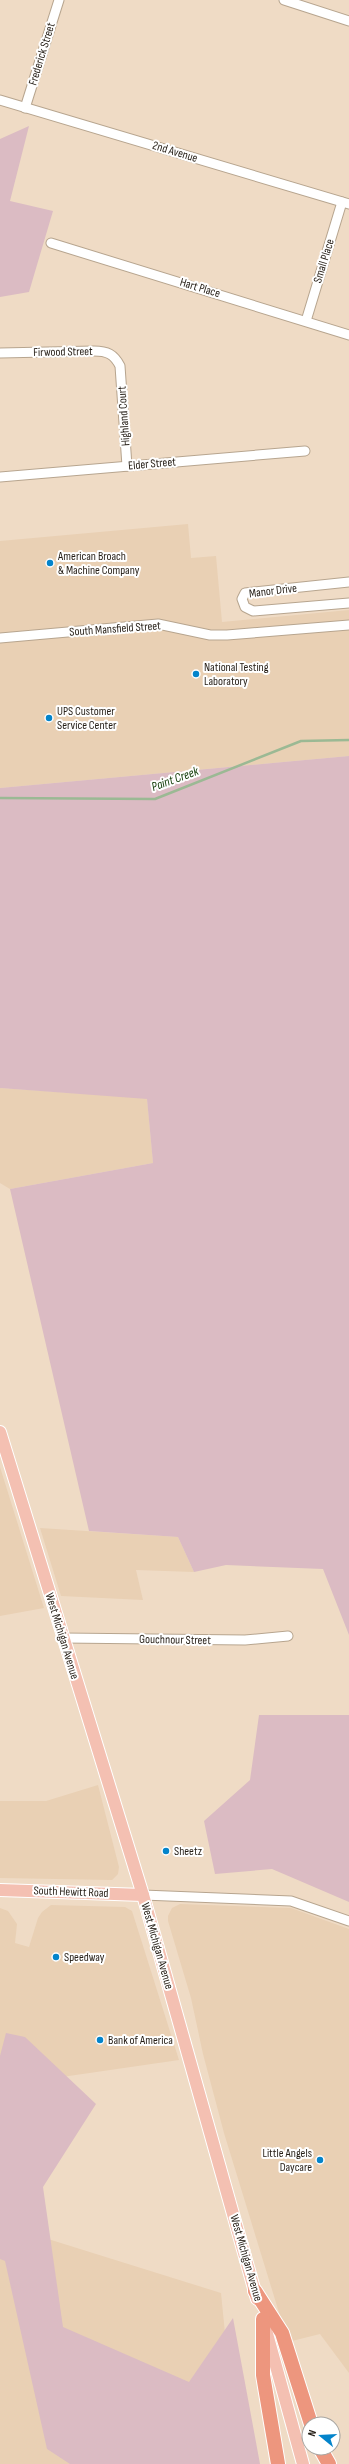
<svg xmlns="http://www.w3.org/2000/svg" width="349" height="2464" viewBox="0 0 349 2464" font-family="'Sofia Sans Condensed',sans-serif">
	<style>
		.built { fill: #e9d0b4 }
		.green { fill: #dbbbc3 }
		.lines { fill: none; stroke-linecap: round; stroke-linejoin: round }
		.stream { stroke: #9bb994; stroke-width: 2.5 }
		.minor-casing { stroke: #b7a58f; stroke-width: 11 }
		.major-casing { stroke: #fff; stroke-width: 14 }
		.highway-casing { stroke: #fff; stroke-width: 16 }
		.minor { stroke: #fff; stroke-width: 9 }
		.major { stroke: #f4c0b2; stroke-width: 12 }
		.highway { stroke: #ed967e; stroke-width: 14 }
		.poi-dot { fill: #0384cb; stroke: #fff; stroke-width: 1.5 }
		.labels { text-anchor: middle; dominant-baseline: central; stroke-width: 4; stroke-linejoin: round; paint-order: stroke }
		.street-label { font-size: 12px; fill: #241d15; stroke: #fff }
		.poi-label { font-size: 12px; fill: #241d15; stroke: #fff; text-anchor: start }
		.water-label { font-size: 13px; font-style: italic; fill: #17400d; stroke: #fff }
	</style>
	<rect width="100%" height="100%" fill="#efdbc5"/>
	<g class="built">
		<path d="M188 524 191 558 216 556 222 622 349 610V756L0 788V541Z"/>
		<path d="M0 1088 147 1098 153 1163 10 1189 0 1183Z"/>
		<path d="M0 1467 44 1608 0 1616Z"/>
		<path d="M40 1528 178 1537 194 1572 136 1570 143 1600 61 1596Z"/>
		<path d="M98 1785 119 1867 118 1874 112 1880 0 1878V1801H46Z"/>
		<path d="M180 1904 291 1908 349 1929V2373L320 2334 288 2342 224 2133 203 2054 191 1998 168 1921V1916L172 1908Z"/>
		<path d="M51 1905 125 1907 132 1911 179 2060 0 2086V1908L8 1911 17 1924 15 1943 29 1947 38 1918 42 1912Z"/>
		<path d="M0 2224 221 2293 238 2464H0Z"/>
	</g>
	<g class="green">
		<path d="M29 126 10 201 53 211 29 292 0 297V139Z"/>
		<path d="M349 756V1635L323 1569 226 1565 194 1572 178 1537 89 1531 10 1189 153 1163 147 1099 0 1088V788Z"/>
		<path d="M259 1715H349V1902L272 1869 215 1874 204 1821 250 1780Z"/>
		<path d="M6 2033 25 2037 96 2104 43 2187 63 2327 189 2382 233 2318 260 2464H70L47 2449 5 2261 0 2259V2056Z"/>
	</g>
	<g class="lines">
		<path class="stream" d="M0 798 155 799 301 741 349 740"/>
		<defs>
			<g id="minor">
				<path d="M284 0 349 21"/>
				<path d="M0 100 349 204"/>
				<path d="M25 108 59 0"/>
				<path d="M51 243 349 335"/>
				<path d="M306 321 342 202"/>
				<path d="M0 353 94 351C107 351 114 354 120 366L127 466"/>
				<path d="M0 477 305 451"/>
				<path d="M349 582 245 593 242 599 245 607 253 611 349 603"/>
				<path d="M0 638 158 624 210 635H227L349 625"/>
				<path d="M63 1638 245 1640 288 1636"/>
				<path d="M143 1895 291 1901 349 1921"/>
			</g>
			<g id="major">
				<path d="M0 1432 143 1895 257 2299"/>
				<path d="M0 1890 143 1895"/>
				<path d="M266 2330 303 2464"/>
			</g>
			<g id="highway">
				<path d="M255 2291 282 2333 311 2424"/>
				<path d="M263 2319V2375L278 2464"/>
				<path d="M320 2448 329 2464"/>
			</g>
		</defs>
		<use href="#minor" class="minor-casing"/>
		<use href="#major" class="major-casing"/>
		<use href="#highway" class="highway-casing"/>
		<use href="#minor" class="minor"/>
		<use href="#major" class="major"/>
		<use href="#highway" class="highway"/>
	</g>
	<g class="poi-dot">
		<circle cx="50" cy="563" r="4"/>
		<circle cx="196" cy="674" r="4"/>
		<circle cx="49" cy="718" r="4"/>
		<circle cx="166" cy="1851" r="4"/>
		<circle cx="56" cy="1957" r="4"/>
		<circle cx="100" cy="2040" r="4"/>
		<circle cx="320" cy="2160" r="4"/>
	</g>
	<g class="labels">
		<g class="street-label">
			<text transform="translate(42 54) rotate(-73)">Frederick Street</text>
			<text transform="translate(175 152) rotate(17)">2nd Avenue</text>
			<text transform="translate(324 261) rotate(-73)">Small Place</text>
			<text transform="translate(200 288) rotate(17)">Hart Place</text>
			<text transform="translate(63 352) rotate(-1)">Firwood Street</text>
			<text transform="translate(124 416) rotate(-94)">Highland Court</text>
			<text transform="translate(152 464) rotate(-5)">Elder Street</text>
			<text transform="translate(273 591) rotate(-7)">Manor Drive</text>
			<text transform="translate(115 629) rotate(-4)">South Mansfield Street</text>
			<text transform="translate(62 1636) rotate(73)">West Michigan Avenue</text>
			<text transform="translate(175 1640) rotate(1)">Gouchnour Street</text>
			<text transform="translate(71 1892) rotate(2)">South Hewitt Road</text>
			<text transform="translate(157 1946) rotate(74)">West Michigan Avenue</text>
			<text transform="translate(246 2258) rotate(74)">West Michigan Avenue</text>
		</g>
		<g class="poi-label">
			<text x="58" y="556">American Broach<tspan x="58" dy="14">&amp; Machine Company</tspan></text>
			<text x="204" y="667">National Testing<tspan x="204" dy="14">Laboratory</tspan></text>
			<text x="57" y="711">UPS Customer<tspan x="57" dy="14">Service Center</tspan></text>
			<text x="174" y="1851">Sheetz</text>
			<text x="64" y="1957">Speedway</text>
			<text x="108" y="2040">Bank of America</text>
			<text x="312" y="2153" text-anchor="end">Little Angels<tspan x="312" dy="14">Daycare</tspan></text>
		</g>
		<g class="water-label">
			<text transform="translate(175 779) rotate(-20)">Paint Creek</text>
		</g>
	</g>
	<g transform="translate(321 2436) rotate(288)"><circle r="19" fill="#ffffff" stroke="#a7a5a1"/>
	<path d="M0-3L7 15L0 10L-7 15Z" fill="#0384cb"/>
	<text y="-6" font-size="11" font-weight="bold" text-anchor="middle" fill="#241d15">N</text>
	</g>
</svg>
